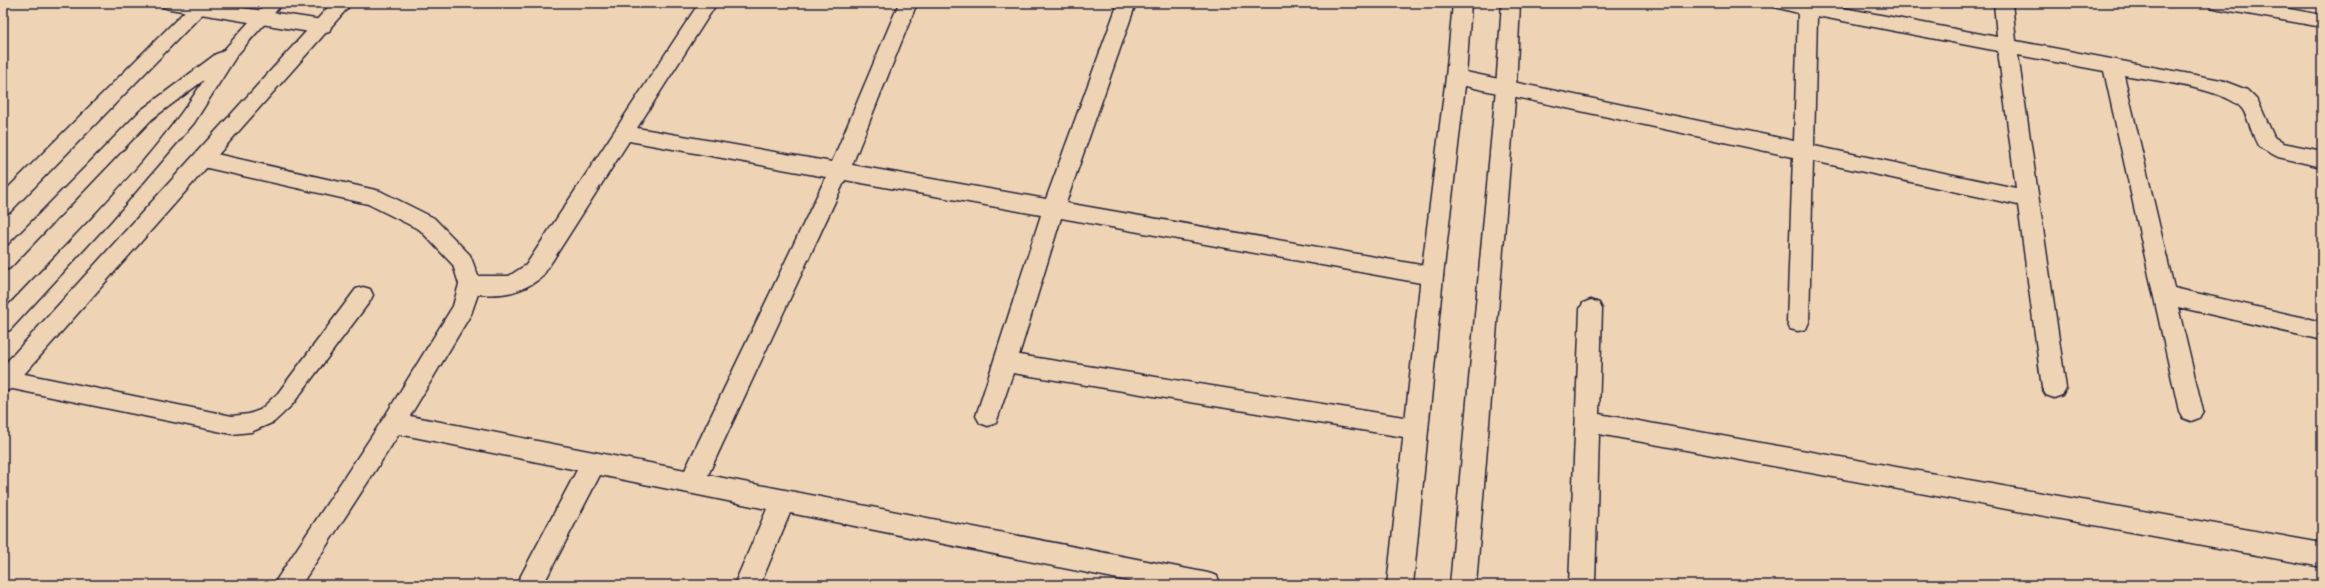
<svg xmlns="http://www.w3.org/2000/svg" width="2325" height="588" viewBox="0 0 2325 588" font-family="Dekko,sans-serif">
	<style>
		.lines { fill: none; stroke-linecap: round; stroke-linejoin: round }
		.service-casing { stroke: #22223b; stroke-width: 3 }
		.minor-casing { stroke: #22223b; stroke-width: 3 }
		.tertiary-casing { stroke: #22223b; stroke-width: 3 }
		.secondary-casing { stroke: #22223b; stroke-width: 3 }
		.service { fill: #efd3b5; fill-rule: evenodd }
		.minor { fill: #efd3b5; fill-rule: evenodd }
		.tertiary { fill: #efd3b5; fill-rule: evenodd }
		.secondary { fill: #efd3b5; fill-rule: evenodd }
	</style>
	<rect width="100%" height="100%" fill="#efd3b5"/>
	<filter id="ink" filterUnits="userSpaceOnUse"><feTurbulence type="fractalNoise" baseFrequency=".025" numOctaves="2"/><feDisplacementMap in="SourceGraphic" scale="8" xChannelSelector="R" yChannelSelector="G"/><feConvolveMatrix kernelMatrix="1 2 1 2 8 2 1 2 1" color-interpolation-filters="sRGB"/></filter>
	<g filter="url(#ink)">
		<g class="lines">
			<defs>
				<g id="service">
					<path d="M266 3H283L237 55 194 123 111 220 10 330 3 332V311C71 239 151 163 204 80L152 119 10 268 3 271V251L140 111 216 54 222 52Z"/>
					<path d="M363 287 370 289 373 295 370 301 292 405 274 422 251 432 232 434 3 387V371L5 370 232 416 249 414 260 410 278 393 356 289Z"/>
				</g>
				<g id="minor">
					<path d="M699 3H717L637 128 832 162 899 3H917L852 165 1046 199 1118 3H1136L1066 203 1432 267 1440 270 1443 276 1440 282 1432 285 1061 218 1019 355 1416 419 1424 422 1428 429 1424 436 1416 439 1013 373 996 423 988 426 980 423 976 416 1041 215 845 180 708 475 1208 573 1217 576 1221 585H1148L790 513 760 585H734L767 509 600 475 543 585H516L577 470 399 434 301 585H273L385 416 453 306 459 284 453 265 420 230 368 204 203 167 196 164 193 159 196 154 203 151 380 191 434 218 470 255 478 276H509L526 265ZM629 141 826 177 685 470 410 416 471 314 478 294C503 296 521 293 542 277Z"/>
					<path d="M1773 3H1817L1997 37 1994 3H2012L2016 41 2221 80 2247 90 2258 101 2274 137 2283 143 2322 151V167L2278 157 2259 147C2252 136 2250 122 2243 110 2230 89 2150 80 2124 75L2174 288 2322 322V340L2178 307 2203 411 2199 418 2191 421 2183 418 2179 411 2104 71 2018 55 2066 388 2062 395 2054 398 2046 395 2042 388 2018 205 1813 161 1809 322 1806 329 1798 331 1790 329 1787 322 1793 157 1456 84 1449 82 1446 77 1449 72 1456 70 1794 141 1798 13 1775 7ZM1817 16 1998 51 2016 188 1814 146Z"/>
					<path d="M2210 3H2256L2322 15V27L2219 9 2212 7Z"/>
					<path d="M1591 300 1599 303 1602 309 1599 414 2322 543V567L1599 434 1595 585H1569L1580 309 1583 303Z"/>
				</g>
				<g id="tertiary">
					<path d="M161 3H211L322 20 329 22 331 27 329 32 322 34 170 9 163 7Z"/>
					<path d="M1453 3H1471L1466 77 1443 276 1413 585H1387L1421 276 1446 77Z"/>
					<path d="M1502 3H1520L1516 88 1476 585H1450L1496 88Z"/>
				</g>
				<g id="secondary">
					<path d="M193 3H213L10 212 3 214V193Z"/>
					<path d="M332 3H352L11 389 3 392V366Z"/>
				</g>
			</defs>
			<use href="#service" class="service-casing"/>
			<use href="#minor" class="minor-casing"/>
			<use href="#tertiary" class="tertiary-casing"/>
			<use href="#secondary" class="secondary-casing"/>
			<use href="#service" class="service"/>
			<use href="#minor" class="minor"/>
			<use href="#tertiary" class="tertiary"/>
			<use href="#secondary" class="secondary"/>
		</g>
	</g>
	<rect width="2325" height="588" fill="none" stroke="#efd3b5" stroke-width="16"/>
	<rect x="8" y="8" width="2309" height="572" fill="none" stroke="#22223b" stroke-width="1.5" filter="url(#ink)"/>
</svg>
